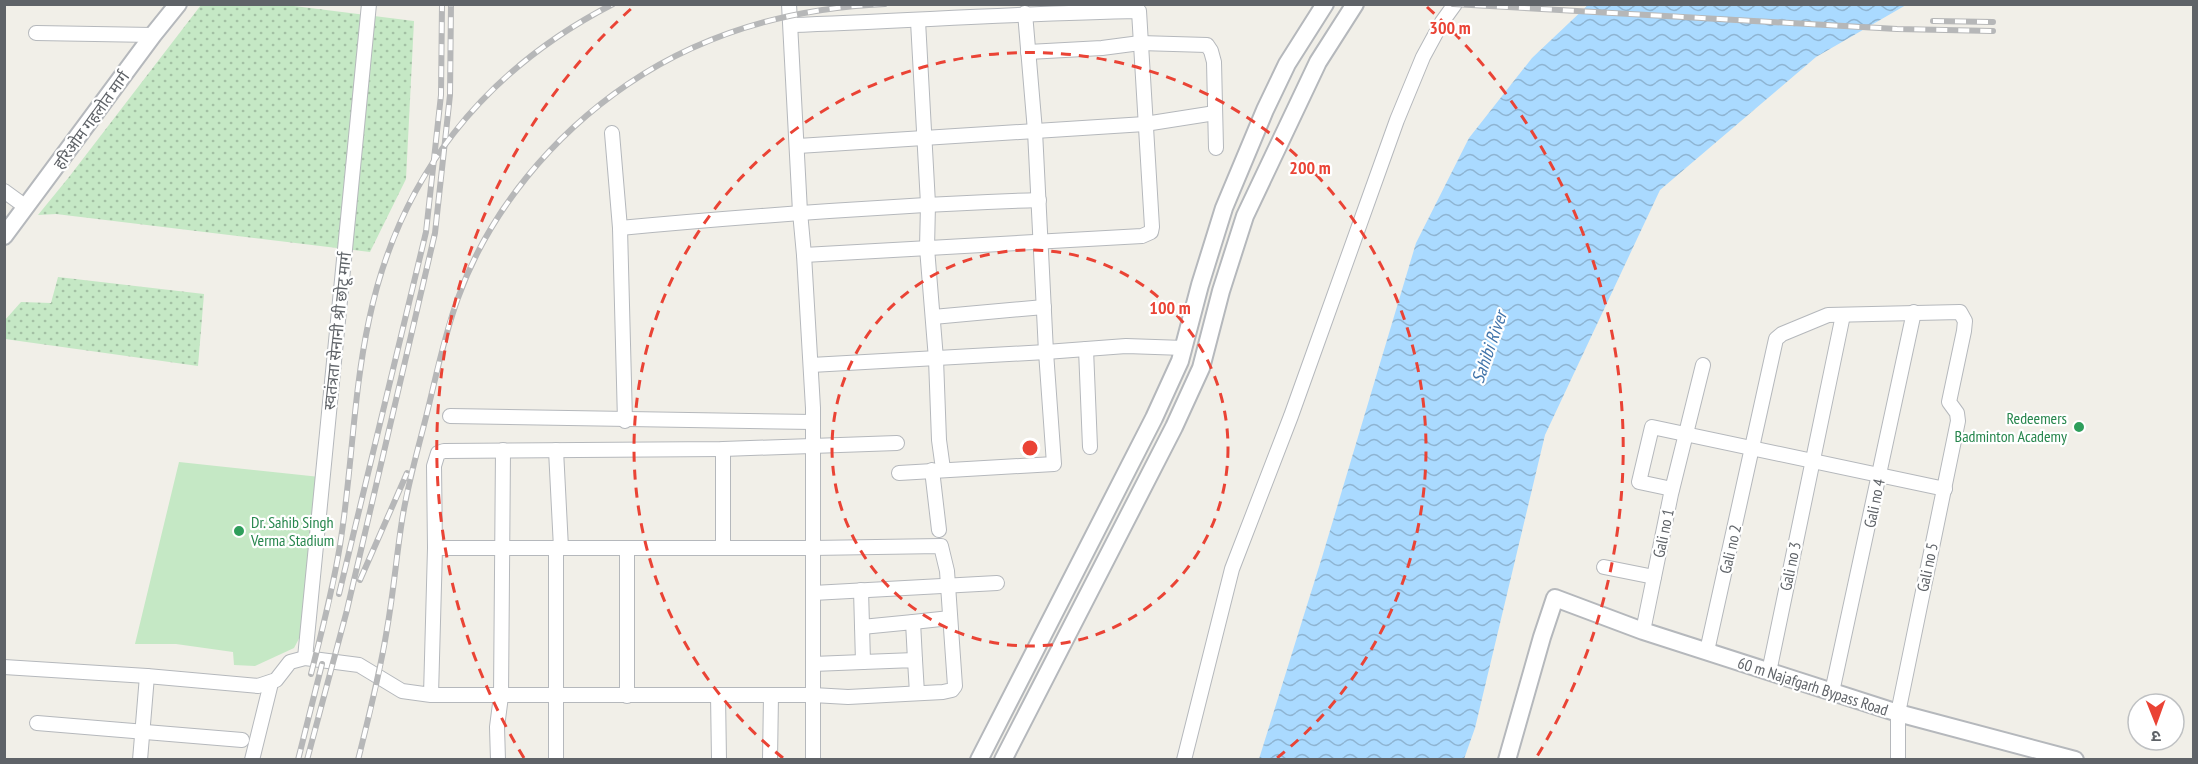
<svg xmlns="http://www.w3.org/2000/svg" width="2198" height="764" viewBox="0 0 2198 764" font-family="'PT Sans Narrow','Noto Sans Devanagari',sans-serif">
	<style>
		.park { fill: url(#park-dots) }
		.pitch { fill: #c5e8c5 }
		.water { fill: url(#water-waves) }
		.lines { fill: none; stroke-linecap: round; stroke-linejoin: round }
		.minor-casing { stroke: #b5b8bc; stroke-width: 16 }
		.tertiary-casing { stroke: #b5b8bc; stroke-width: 20 }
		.minor { stroke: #fff; stroke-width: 14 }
		.tertiary { stroke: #fff; stroke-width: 16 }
		.rail-casing { stroke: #b6b7b8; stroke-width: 6 }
		.rail { stroke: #fff; stroke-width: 4; stroke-dasharray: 11; stroke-linecap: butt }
		.ring { fill: none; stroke: #ea4335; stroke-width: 3; stroke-dasharray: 10 8 }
		.leisure-dot { fill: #2e9e5b; stroke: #fff; stroke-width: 2 }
		.labels { text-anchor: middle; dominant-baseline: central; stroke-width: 4.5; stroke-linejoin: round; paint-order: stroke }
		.street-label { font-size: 16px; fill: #5f6368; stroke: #fff }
		.leisure-label { font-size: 16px; fill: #27864d; stroke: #fff; text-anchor: end }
		.water-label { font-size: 18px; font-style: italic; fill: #4174aa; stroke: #fff }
		.centre { fill: #ea4335; stroke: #fff; stroke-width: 3 }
		.ring-label { font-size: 18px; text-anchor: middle; font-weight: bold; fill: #ea4335; stroke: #fff; stroke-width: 4.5; stroke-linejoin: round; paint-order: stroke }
	</style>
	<defs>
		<pattern id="park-dots" width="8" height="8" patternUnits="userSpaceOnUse" patternTransform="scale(1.5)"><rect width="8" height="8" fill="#c5e8c5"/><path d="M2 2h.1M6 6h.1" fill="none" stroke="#a3c0a4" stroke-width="1.8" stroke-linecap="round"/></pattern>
		<pattern id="water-waves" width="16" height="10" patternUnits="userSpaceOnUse" patternTransform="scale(1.5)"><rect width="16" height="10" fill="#aadaff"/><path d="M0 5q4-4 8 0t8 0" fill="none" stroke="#8eb4d2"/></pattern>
	</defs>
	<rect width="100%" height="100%" fill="#f1efe8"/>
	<g class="park">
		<path d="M201 5H286L414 21 406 179 370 252 56 214 38 215 69 177Z"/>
		<path d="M58 277 204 294 198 366 5 339V320L21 302 51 303Z"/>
	</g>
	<path class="pitch" d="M179 462 320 477 303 631 294 648 255 666 234 665 233 652 176 644H135Z"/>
	<path class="water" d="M1588 5H1906L1816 57 1660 190 1545 435 1475 728 1464 759H1259L1323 554 1416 243 1469 138 1532 58Z"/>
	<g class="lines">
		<defs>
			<g id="minor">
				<path d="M789 4 800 212 804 255 813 408V760"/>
				<path d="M918 21 928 204 927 248 936 359 939 440 943 469"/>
				<path d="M791 25C907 21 1023 13 1139 11L1152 227 1151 232 1142 236 804 255"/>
				<path d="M36 33 153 35"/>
				<path d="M1028 52 1102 48 1140 43 1207 45 1211 51 1214 62 1216 148"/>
				<path d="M612 133 620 228 625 421"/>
				<path d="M798 146 1145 124 1215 113"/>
				<path d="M4 191 26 207"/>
				<path d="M620 228C760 215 899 205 1039 200"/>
				<path d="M933 317 1044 307"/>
				<path d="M1086 349 1090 447"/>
				<path d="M811 365 1046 352 1126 346 1184 348"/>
				<path d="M450 416 813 422"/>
				<path d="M556 450 561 548"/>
				<path d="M932 470 939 530"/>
				<path d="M899 473 1054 464 1046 352 1035 131 1025 13"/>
				<path d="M1672 489 1639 482 1652 427 1945 489"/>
				<path d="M435 548 434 466 438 453 444 451 723 449 897 443"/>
				<path d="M556 548V760"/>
				<path d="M627 548V696"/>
				<path d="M723 548V449"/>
				<path d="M1604 567 1654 577"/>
				<path d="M861 590 863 662 915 660 917 693"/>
				<path d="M813 593 997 583"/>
				<path d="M913 622 950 618"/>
				<path d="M862 627 913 622 915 660"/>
				<path d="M1643 631 1671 494 1703 365"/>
				<path d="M1707 651 1776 339 1782 334 1828 315 1960 312 1965 321 1964 331 1949 402 1957 413 1958 421 1898 713V760"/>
				<path d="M305 658 369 4"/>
				<path d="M813 664 863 662"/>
				<path d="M4 667 147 676 258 686 276 680 290 662 305 658 359 665 402 691 431 695H813L848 697 943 692 952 690 955 686 947 571 941 546 812 548H435L431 695"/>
				<path d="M1769 672 1843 315"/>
				<path d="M1832 692 1914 312"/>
				<path d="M718 695 719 760"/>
				<path d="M37 723 242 740"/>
				<path d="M140 760 147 676"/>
				<path d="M252 760 271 683"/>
				<path d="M498 760 497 727 501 696 503 450"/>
				<path d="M770 760 771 695"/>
				<path d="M1184 760 1232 569 1291 416 1397 120 1423 57 1442 22 1455 4"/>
			</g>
			<g id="tertiary">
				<path d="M4 236 153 35 178 4"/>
				<path d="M979 760 1154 418 1180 361 1200 285 1224 208 1265 110 1287 64 1325 4"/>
				<path d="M1003 760 1174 427 1201 368 1221 291 1245 216 1318 62 1355 4"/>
				<path d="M1507 760 1542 637 1555 598 1643 631 1898 713 2075 760"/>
			</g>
		</defs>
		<use href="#minor" class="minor-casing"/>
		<use href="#tertiary" class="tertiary-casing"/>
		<use href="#minor" class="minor"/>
		<use href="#tertiary" class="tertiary"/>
		<defs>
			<g id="rail">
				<path d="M1453 4 1897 29 1993 31"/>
				<path d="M1933 21 1993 22"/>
				<path d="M360 580 407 473"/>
				<path d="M339 594 426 232 441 95 442 4"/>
				<path d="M311 674C322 631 333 589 340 545 352 471 353 394 369 320 399 177 483 71 613 4"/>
				<path d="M298 760 322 664"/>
				<path d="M307 760 347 610 435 233 450 95 451 4"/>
				<path d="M358 760C369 716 380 673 387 629 393 595 396 561 401 527 406 490 417 453 426 417 436 377 444 336 458 298 489 211 553 135 628 84 705 32 793 8 885 4"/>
			</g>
		</defs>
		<use href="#rail" class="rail-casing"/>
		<use href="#rail" class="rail"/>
	</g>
	<g class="ring">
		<circle cx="1030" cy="448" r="198"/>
		<path d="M783 758A396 396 0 1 1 1277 758"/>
		<path d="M524 758A594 594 0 0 1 633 7M1427 7A594 594 0 0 1 1536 758"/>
	</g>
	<g class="leisure-dot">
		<circle cx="2079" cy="427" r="6"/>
		<circle cx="239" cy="531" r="6"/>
	</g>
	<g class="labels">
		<g class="street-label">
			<text transform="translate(91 120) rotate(-54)">हरिओम गहलोत मार्ग</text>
			<text transform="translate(337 331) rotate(-84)">स्वतंत्रता सेनानी श्री छोटू मार्ग</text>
			<text transform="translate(1874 503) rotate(-78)">Gali no 4</text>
			<text transform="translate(1663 533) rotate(-78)">Gali no 1</text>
			<text transform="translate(1730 549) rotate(-77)">Gali no 2</text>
			<text transform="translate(1790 566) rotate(-78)">Gali no 3</text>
			<text transform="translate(1927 567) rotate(-78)">Gali no 5</text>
			<text transform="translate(1813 686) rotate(18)">60 m Najafgarh Bypass Road</text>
		</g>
		<g class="leisure-label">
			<text x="2067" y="418">Redeemers<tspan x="2067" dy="18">Badminton Academy</tspan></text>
			<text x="251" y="522" text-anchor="start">Dr. Sahib Singh<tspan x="251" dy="18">Verma Stadium</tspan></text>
		</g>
		<g class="water-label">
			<text transform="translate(1489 347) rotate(-71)">Sahibi River</text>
		</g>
	</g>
	<circle cx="1030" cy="448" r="9" class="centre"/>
	<g class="ring-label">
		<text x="1450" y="34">300 m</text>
		<text x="1310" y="174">200 m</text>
		<text x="1170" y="314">100 m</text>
	</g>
	<rect width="2198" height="764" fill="none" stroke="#5f6368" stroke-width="12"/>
	<g transform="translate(2156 722) rotate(179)"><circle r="28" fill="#ffffff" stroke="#bfc1c3" stroke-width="1.5"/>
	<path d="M0-4.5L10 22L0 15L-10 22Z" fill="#ea4335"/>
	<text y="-9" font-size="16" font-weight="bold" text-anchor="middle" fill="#5f6368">उ</text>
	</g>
</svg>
